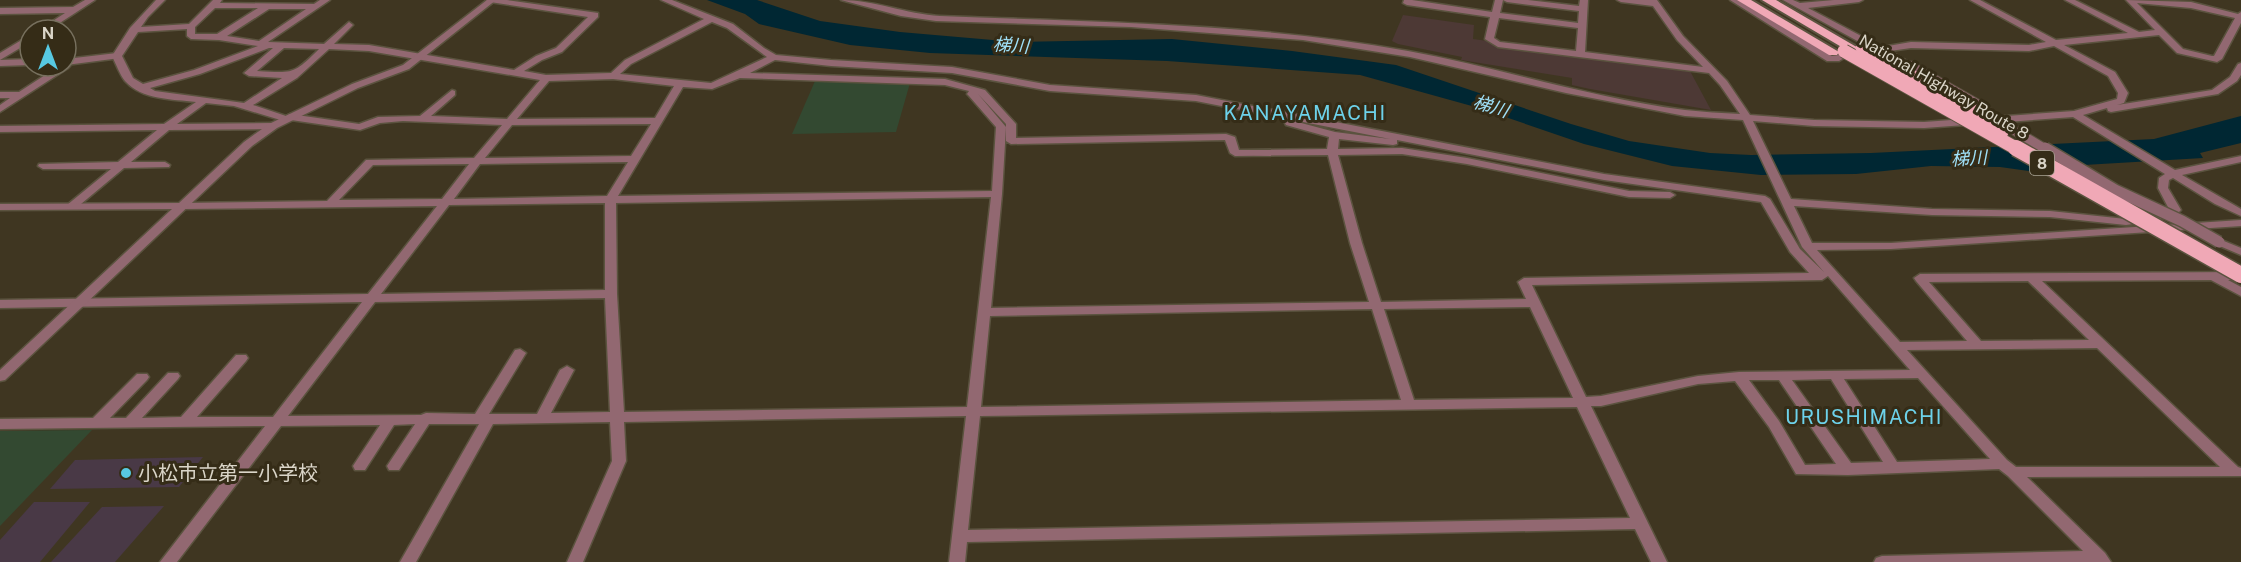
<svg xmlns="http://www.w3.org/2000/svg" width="2241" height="562" viewBox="0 0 2241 562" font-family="'Public Sans','Noto Sans JP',sans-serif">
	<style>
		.industrial { fill: #4d3935 }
		.education { fill: #493946 }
		.green { fill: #334931 }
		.water { fill: #002733 }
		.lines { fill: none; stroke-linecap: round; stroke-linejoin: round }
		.minor-casing { stroke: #5b533f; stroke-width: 3 }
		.tertiary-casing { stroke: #5b533f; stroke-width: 3 }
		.trunk-casing { stroke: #5b533f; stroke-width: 4 }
		.minor { fill: #926871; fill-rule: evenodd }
		.tertiary { fill: #926871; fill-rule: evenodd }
		.trunk { fill: #f0a8b6; fill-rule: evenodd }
		.minor-bridge-far1-casing { stroke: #5b533f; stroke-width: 11; stroke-linecap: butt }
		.minor-bridge-casing { stroke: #5b533f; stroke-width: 14; stroke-linecap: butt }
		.trunk-bridge-far1-casing { stroke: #5b533f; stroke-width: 15; stroke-linecap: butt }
		.trunk-bridge-casing { stroke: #5b533f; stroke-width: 19; stroke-linecap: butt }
		.minor-bridge-far1 { stroke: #926871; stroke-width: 9 }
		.minor-bridge { stroke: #926871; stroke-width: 11 }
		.trunk-bridge-far1 { stroke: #f0a8b6; stroke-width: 13 }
		.trunk-bridge { stroke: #f0a8b6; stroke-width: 16 }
		.poi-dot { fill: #57c9e2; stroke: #352c17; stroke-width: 2 }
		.labels { text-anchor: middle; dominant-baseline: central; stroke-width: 6; stroke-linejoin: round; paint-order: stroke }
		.shield { fill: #352c17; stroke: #a8a293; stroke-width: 1.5 }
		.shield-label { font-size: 15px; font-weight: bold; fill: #dad5c8 }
		.street-label { font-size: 16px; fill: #dad5c8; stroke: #352c17 }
		.water-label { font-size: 18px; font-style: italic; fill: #9fe0f8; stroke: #352c17 }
		.quarter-label { font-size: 20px; letter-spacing: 1.5px; fill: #6dd2ea; stroke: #352c17 }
		.near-poi-label { font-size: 20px; fill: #dad5c8; stroke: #352c17; text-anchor: start }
	</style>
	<rect width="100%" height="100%" fill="#3f3621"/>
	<path class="industrial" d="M1403 15 1474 25 1473 39 1488 41 1499 46 1690 71 1711 110 1590 89 1572 85V78L1461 60 1462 57 1398 44 1392 41Z"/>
	<g class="education">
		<path d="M203 457 179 487 50 489 75 460Z"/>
		<path d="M34 502H90L40 562H0V540Z"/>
		<path d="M164 506 115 562H51L102 507Z"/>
	</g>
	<g class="green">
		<path d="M815 81 910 83 896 132 792 134Z"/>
		<path d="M92 430 0 526V431Z"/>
	</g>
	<path class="water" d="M707 0H757L820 21 900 32 1016 42 1172 39 1292 51 1396 65 1571 124 1629 141 1710 153 1751 155 1871 153 2154 139 2241 116V143L2200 153 2203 158 2084 165 2035 172 2000 167 1931 166 1856 174 1761 175 1672 166 1584 144 1479 108 1360 75 1167 61 930 53 850 45 759 24 745 14Z"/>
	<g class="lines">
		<defs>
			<g id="minor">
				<path d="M85 0H95L49 30H39L65 13 0 14V8L73 7Z"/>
				<path d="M156 0H165L148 17 141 27 189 24 213 0H222L220 3 314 4 320 0H330L268 42 324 44 349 22 353 25 334 44 369 45 514 70 536 56 556 48 588 17 490 2 486 0H507L598 13V17L562 52 542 60 524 71 546 75 611 73 625 60 704 19 661 0H672L733 24 764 48 776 55 831 60 952 67 1050 85 1196 95 1604 174 1765 196 1770 199 1800 249 1824 272 1802 247 1743 120 1685 116 1566 93 1410 57 1303 40 1131 27 936 21 901 16 841 0C874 0 906 14 940 16 1097 22 1253 23 1408 51 1501 68 1592 98 1685 110 1703 112 1722 113 1740 114L1720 85 1709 73 1498 47 1485 39 1490 17 1407 5 1403 3 1404 0H1412L1492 12 1495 0H1528L1579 6 1580 0H1588L1585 52 1703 67 1677 40 1653 6 1621 2 1617 0H1657L1683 36 1727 81 1750 115 1814 120 1924 122 2074 111 2117 99 2118 93 2108 76 2054 46 2029 51 1911 48 1890 51 1914 65 1912 67H1906L1879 53H1871L1870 51 1872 49 1783 0H1793L1800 3 1834 0H1863L1859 2 1808 8 1882 47 1911 42 2029 45 2046 42 1970 0H1980L2056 40 2128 33 2065 0H2075L2139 32 2155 30 2126 0 2191 2 2238 14 2241 12V23L2222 59 2217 62 2177 53 2159 35 2064 45 2115 72 2128 93 2124 103 2117 105 2212 90 2230 77 2238 64 2241 63V75L2237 81 2218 94 2111 112 2108 111 2107 108 2083 115 2175 170 2241 156V162L2182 175 2241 209V216L2215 204 2173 178 2169 180 2168 188 2181 210 2179 212 2159 220 2126 225 2050 217 1932 215 1794 206 1812 243H1891L2241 220V226L1891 249 1817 250 1900 342 1967 341 1916 281 1914 278 1920 274 2241 272V280H2228L2241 287V296L2211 280 2042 281 2238 467 2241 468V476L2027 477 2105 553 2111 562H1874L1876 558 1882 556 2083 551 2008 476 1999 469 1848 475 1796 474 1769 427 1735 381 1698 384 1601 406H1591L1667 562H1651L1635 529 967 542 965 562H949L966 416 624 422 626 461 583 562H567L612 461 610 422 493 424 416 562H400L479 424H429L399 470H389L387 466 415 424 394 425 365 470H355L353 466 380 425 281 426 177 562H160L265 426 0 429V419L93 418 137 374H147L149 377 147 380 110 418H126L168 373H178L180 376 178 379 142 418 181 417 236 355H246L248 358 246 361 197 417H273L362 302 0 308V300L368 294 437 206 184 209 178 206 184 203 327 201 366 160 474 158 502 125 403 121 380 123 360 130 291 120 287 122 234 106 206 103 177 124 273 123 278 126 273 129 169 130 131 162H165L170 165 169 167 124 168 75 209H67L65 207 67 205 111 169H43L38 166 39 164 118 162 157 130 0 132V126L164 124 196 102C172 99 142 100 125 81 120 75 116 64 112 56L130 28ZM1503 0 1507 2 1579 11 1578 23 1500 13ZM2137 3 2191 8 2235 18 2214 56H2212L2183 49ZM215 8H258L217 34H195V27ZM269 9H306L259 41 227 36ZM1499 18 1578 28 1576 51 1500 42 1494 38ZM712 22 727 28 767 57 711 83 620 74 631 64ZM187 29V36L191 39 219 40 258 46 194 70 143 84 133 78 122 56 138 32ZM269 48H273L244 73 249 76 282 78 244 103 155 91 150 88 200 74ZM284 48 319 49C293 75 293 73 257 71ZM329 49 369 51 540 80 507 119 431 116 455 95V91L452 90 420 116 378 117 359 124 290 114 286 116 253 105 297 78ZM775 60 831 66 952 73 1050 91 1196 101 1390 139 1335 132 1290 120 1285 123 1286 125 1329 137 1327 149 1239 150 1235 137 1226 134 1016 138V124L985 90 945 79 750 73ZM740 78 945 85 969 91 967 94 969 96 996 127 992 191 618 196 683 87 712 89ZM613 79 674 86 655 118 517 119 549 81ZM978 94 1006 124V141L1011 144 1225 140 1230 153 1235 156 1328 155 1350 243 1369 302 991 308 1002 194 1006 127ZM2073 117 2165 174 2159 178 2158 188 2169 209 2156 214 2126 219 2050 211 1932 209 1791 199 1753 121 1814 126 1924 128ZM651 124 631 156 485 158 512 125ZM1339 139 1393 145 1397 144V140L1604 180 1761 202 1790 252 1809 273 1524 278 1518 282 1526 299 1381 302 1362 243 1338 155 1402 154 1467 164 1629 197 1670 198 1675 195 1670 192 1629 191 1467 158 1402 148 1338 149ZM628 162 607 196 454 199 480 164ZM469 164 442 199 339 200 373 165ZM991 197 967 407 624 412 617 294 616 203ZM605 203V290L381 294 449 205ZM1828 276 1910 370 1739 372 1698 376 1601 396 1586 397 1532 285 1822 280ZM2028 281 2089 340 1981 341 1929 282ZM605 298 610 412 551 413 574 370 567 366 560 370 537 414H489L526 353 520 349 515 350 475 414 426 413 421 415 288 416 375 302ZM1530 307 1573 398 1414 400 1384 309ZM1372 309 1401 400 981 407 990 316ZM2097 348 2220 467H2016L2007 460 1907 350ZM1918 378 1990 459 1897 462 1844 379ZM1831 379 1883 462 1851 463 1792 380ZM1749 380H1779L1836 464 1805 465 1779 421ZM1577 407 1630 518 968 530 980 416Z"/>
				<path d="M1730 0H1740L1832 56 1839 55 1844 58 1839 61H1827Z"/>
				<path d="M30 35V42L0 60V53Z"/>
				<path d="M66 64 70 66 68 68 0 112V105L10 98H0V92H19L59 66H66Z"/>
				<path d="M2219 239 2241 248V255L2215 244 2213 242 2215 240Z"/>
			</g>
			<g id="tertiary">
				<path d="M487 0H496L409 69 358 88 277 128 252 146 5 380 0 381V370L172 209 0 210V204L179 203 244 142 269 124 352 84 403 65Z"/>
				<path d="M117 53 120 54V58L66 65V59Z"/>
				<path d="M30 59V65L0 66V60Z"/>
			</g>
			<g id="trunk">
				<path d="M1737 0H1751L1839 52 1837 55H1829Z"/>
				<path d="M1762 0H1776L1860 49 1854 53 1850 52Z"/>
			</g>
		</defs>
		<use href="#minor" class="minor-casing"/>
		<use href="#tertiary" class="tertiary-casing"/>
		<use href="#trunk" class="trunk-casing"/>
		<use href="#minor" class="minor"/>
		<use href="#tertiary" class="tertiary"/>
		<use href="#trunk" class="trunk"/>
		<defs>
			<path id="minor-bridge-far1" d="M1909 65 1979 105 2002 123 2047 150"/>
			<path id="minor-bridge" d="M2045 148 2115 190 2182 221 2219 242"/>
			<g id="trunk-bridge-far1">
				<path d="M1862 48 1984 117 2002 132"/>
				<path d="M1844 51 2019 150"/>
			</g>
			<path id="trunk-bridge" d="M2016 148 2241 275"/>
		</defs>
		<use href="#minor-bridge-far1" class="minor-bridge-far1-casing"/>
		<use href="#minor-bridge" class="minor-bridge-casing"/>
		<use href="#trunk-bridge-far1" class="trunk-bridge-far1-casing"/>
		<use href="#trunk-bridge" class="trunk-bridge-casing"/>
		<use href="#minor-bridge-far1" class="minor-bridge-far1"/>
		<use href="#minor-bridge" class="minor-bridge"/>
		<use href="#trunk-bridge-far1" class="trunk-bridge-far1"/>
		<use href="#trunk-bridge" class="trunk-bridge"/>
	</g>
	<circle class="poi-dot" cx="126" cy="473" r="6"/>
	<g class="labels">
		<rect class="shield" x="2030" y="151" width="24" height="24" rx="4.5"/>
		<g class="shield-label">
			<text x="2042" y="163">8</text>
		</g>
		<g class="street-label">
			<text transform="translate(1944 87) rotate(30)">National Highway Route 8</text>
		</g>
		<g class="water-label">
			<text transform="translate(1011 45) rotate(4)">梯川</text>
			<text transform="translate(1491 106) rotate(17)">梯川</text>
			<text transform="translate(1969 158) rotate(-3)">梯川</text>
		</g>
		<g class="quarter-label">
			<text x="1305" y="113">KANAYAMACHI</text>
			<text x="1864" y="417">URUSHIMACHI</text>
		</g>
		<g class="near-poi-label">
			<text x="138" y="473">小松市立第一小学校</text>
		</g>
	</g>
	<g transform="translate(48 48)"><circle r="28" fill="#352c17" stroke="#77705e" stroke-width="1.5"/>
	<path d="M0-4.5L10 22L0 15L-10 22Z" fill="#57c9e2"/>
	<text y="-9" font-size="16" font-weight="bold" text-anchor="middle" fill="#dad5c8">N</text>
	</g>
</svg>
